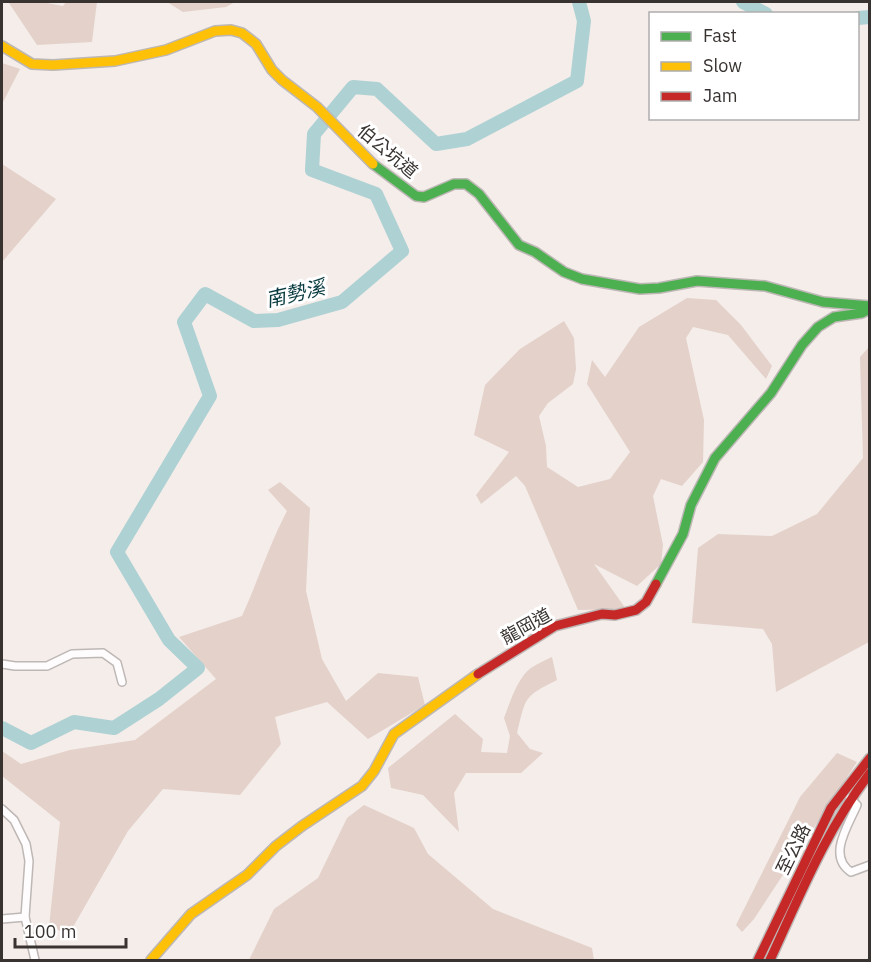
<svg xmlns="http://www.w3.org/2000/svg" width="871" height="962" viewBox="0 0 871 962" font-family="'IBM Plex Sans','Noto Sans TC',sans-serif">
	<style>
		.green { fill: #e3d1ca }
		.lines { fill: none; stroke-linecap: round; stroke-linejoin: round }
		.stream { stroke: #aed1d3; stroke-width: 2 }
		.river { stroke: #aed1d3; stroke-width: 14 }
		.street-casing { stroke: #bdb7b5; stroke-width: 10 }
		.fast-casing { stroke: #bdb7b5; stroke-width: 12 }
		.slow-casing { stroke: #bdb7b5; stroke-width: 12 }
		.jam-casing { stroke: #bdb7b5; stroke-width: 12 }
		.street { stroke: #fefcfc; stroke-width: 7 }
		.fast { stroke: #4caf50; stroke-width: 9 }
		.slow { stroke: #ffc107; stroke-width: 9 }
		.jam { stroke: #c62828; stroke-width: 9 }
		.labels { text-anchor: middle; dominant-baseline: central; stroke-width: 6; stroke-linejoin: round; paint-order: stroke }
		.street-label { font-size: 18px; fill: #383331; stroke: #fff }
		.water-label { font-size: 20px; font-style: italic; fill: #093c40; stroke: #fff }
	</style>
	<rect width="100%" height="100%" fill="#f5edea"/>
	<g class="green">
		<path d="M12 2H42L63 6 66 2H97L92 42 37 45 9 3Z"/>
		<path d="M167 2H235L226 7 183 12Z"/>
		<path d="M2 63 20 69 2 104Z"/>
		<path d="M2 164 56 199 2 262Z"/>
		<path d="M687 298 716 300 741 325 772 366 766 379 728 335 693 327 686 338 704 420 703 462 682 486 661 479 653 496 663 545 661 564 637 586 594 564 626 609 578 610 525 486 516 476 481 504 476 495 509 452 474 435 485 385 520 349 564 321 574 338 576 369 573 384 548 403 539 416 546 446 547 467 578 487 610 479 630 452 587 384 592 360 605 377 639 327Z"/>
		<path d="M869 347V642L776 692 772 644 763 629 692 623 698 548 718 534 772 536 817 514 863 458 860 357Z"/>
		<path d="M280 482 310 508 306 591 322 659 346 701 378 673 418 677 425 705 368 739 327 702 275 717 281 744 240 795 163 789 128 831 69 934 49 927 60 822 2 776V751L21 764 70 750 135 740 216 679 179 637 242 616C258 581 269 545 287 511L268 490Z"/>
		<path d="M552 657 557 680C523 697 526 697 517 733L530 749 543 753 521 773H466L454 793 459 832 423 795 391 788 388 768 455 714 483 739 481 752 507 753 510 736 504 718C510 703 517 678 531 668 537 664 545 660 552 657Z"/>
		<path d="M837 753 857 762 754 919 742 932 736 925 800 797Z"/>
		<path d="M364 805 414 828 428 854 493 909 592 948 594 960H249L274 909 318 878 347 818Z"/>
	</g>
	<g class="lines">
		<path class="stream" d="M867 960 870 958"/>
		<g class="river">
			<path d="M743 2 766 14"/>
			<path d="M858 18 870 17"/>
			<path d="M2 728 31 743 74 722 114 728 159 699 198 668 169 640 117 552 210 396 184 322 205 294 254 321 278 320 342 302 402 251 376 194 312 170 314 134 353 87 377 89 436 144 467 139 577 81 584 21 579 2"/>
		</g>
		<defs>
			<g id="street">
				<path d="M2 664 15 666H47L72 654 103 653 117 663 122 682"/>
				<path d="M850 798 857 805C848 826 827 856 851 872L870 865"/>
				<path d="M2 809 14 820 26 844 29 861 25 917 35 960"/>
				<path d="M2 919 25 917"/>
			</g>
			<g id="fast">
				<path d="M373 164 416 196 424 197 454 184H466L479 194 519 245 535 252 564 272 582 279 640 289 659 288 697 281 765 286 823 302 870 306"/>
				<path d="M656 584 683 534 691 505 715 458 771 393 802 345 818 327 834 317 862 313 870 309"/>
			</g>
			<g id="slow">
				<path d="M2 46 32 64 53 65 115 61 166 50 215 31 231 30 242 33 256 44 272 70 282 80 317 107 373 164"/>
				<path d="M151 960 191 914 247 875 276 846 302 826 362 786 374 771 394 734 478 674"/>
			</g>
			<g id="jam">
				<path d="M478 674 555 626 602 614 615 615 636 610 646 602 656 584"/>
				<path d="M758 960 831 808 870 758"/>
				<path d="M770 960C800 895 826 830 870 773"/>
			</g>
		</defs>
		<use href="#street" class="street-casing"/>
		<use href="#fast" class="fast-casing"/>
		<use href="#slow" class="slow-casing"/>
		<use href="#jam" class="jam-casing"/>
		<use href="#street" class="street"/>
		<use href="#fast" class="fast"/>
		<use href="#slow" class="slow"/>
		<use href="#jam" class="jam"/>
	</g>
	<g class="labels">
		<g class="street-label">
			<text transform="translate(388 151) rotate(40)">伯公坑道</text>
			<text transform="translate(526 626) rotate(-29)">龍岡道</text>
			<text transform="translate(793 849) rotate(-64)">至公路</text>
		</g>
		<g class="water-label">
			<text transform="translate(295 293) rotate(-13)">南勢溪</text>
		</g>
	</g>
	<rect width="871" height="962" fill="none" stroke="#383331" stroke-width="6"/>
	<rect x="649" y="12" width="210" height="108" fill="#ffffff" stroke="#afadad" stroke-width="1.5"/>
	<rect x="661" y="32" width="30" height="9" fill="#4caf50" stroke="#afadad" stroke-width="1.5"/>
	<text x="703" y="42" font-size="18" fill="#383331">Fast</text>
	<rect x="661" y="62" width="30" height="9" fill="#ffc107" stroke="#afadad" stroke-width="1.5"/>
	<text x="703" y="72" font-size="18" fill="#383331">Slow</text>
	<rect x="661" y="92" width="30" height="9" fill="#c62828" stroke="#afadad" stroke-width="1.5"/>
	<text x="703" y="102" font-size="18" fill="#383331">Jam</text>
	<path d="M15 938v9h111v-9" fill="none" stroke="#383331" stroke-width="3"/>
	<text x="24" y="938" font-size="18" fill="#383331" stroke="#ffffff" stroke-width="4.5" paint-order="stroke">100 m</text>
</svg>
